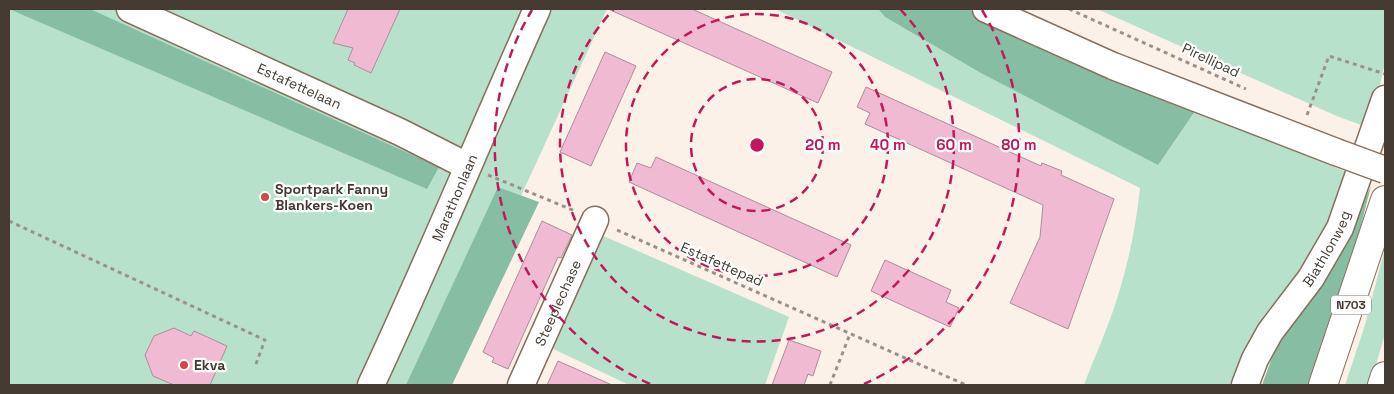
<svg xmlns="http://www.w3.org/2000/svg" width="1394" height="394" viewBox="0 0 1394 394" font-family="'Space Grotesk',sans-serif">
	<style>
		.green { fill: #b8e1cc }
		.forest { fill: #87bda3 }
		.building { fill: #f0bbd2; stroke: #ad8d9b }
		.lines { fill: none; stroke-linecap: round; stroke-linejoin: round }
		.minor-casing { stroke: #876f5b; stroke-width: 29 }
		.highway-casing { stroke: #876f5b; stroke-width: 30 }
		.path { stroke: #9c9188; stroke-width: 3; stroke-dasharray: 4 4; stroke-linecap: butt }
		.minor { stroke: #fff; stroke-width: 26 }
		.highway { stroke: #fff; stroke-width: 28 }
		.minor-bridge-casing { stroke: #876f5b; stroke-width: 29; stroke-linecap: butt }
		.minor-bridge { stroke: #fff; stroke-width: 26 }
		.ring { fill: none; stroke: #c2185b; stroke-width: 2.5; stroke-dasharray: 9 6 }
		.poi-dot { fill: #d6464a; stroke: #fff; stroke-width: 2 }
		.labels { text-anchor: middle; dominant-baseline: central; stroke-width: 4.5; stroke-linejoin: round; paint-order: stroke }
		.shield { fill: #fff; stroke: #7d756f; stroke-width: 1 }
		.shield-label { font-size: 12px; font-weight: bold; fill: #453a31 }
		.street-label { font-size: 14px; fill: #453a31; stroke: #fff }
		.poi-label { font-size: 14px; font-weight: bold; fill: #453a31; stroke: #fff; text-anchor: start }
		.centre { fill: #c2185b; stroke: #fff; stroke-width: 2.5 }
		.ring-label { font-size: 15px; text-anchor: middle; font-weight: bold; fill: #c2185b; stroke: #fff; stroke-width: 4.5; stroke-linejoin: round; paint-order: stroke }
	</style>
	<rect width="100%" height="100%" fill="#fcf1e8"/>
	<g class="green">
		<path d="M9 9H607L434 385H9Z"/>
		<path d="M775 9H878L885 17 979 72 1197 108 1353 175 1335 226 1233 385H1084C1094 358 1107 330 1116 302 1128 265 1136 227 1140 188Z"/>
		<path d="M1097 9H1385V63L1370 128 1339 117Z"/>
		<path d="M599 234 789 317 765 385H629L547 346Z"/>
		<path d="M1385 248V334L1370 385H1345L1365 325Z"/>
	</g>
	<g class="forest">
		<path d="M9 9H90L439 167 427 189Z"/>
		<path d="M878 9H968L1197 108 1158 165 979 72 885 17Z"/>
		<path d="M1371 186 1359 233 1311 385H1262L1274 352 1298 314 1326 277 1348 242 1352 226Z"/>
		<path d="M498 187 539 202 452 385H406Z"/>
	</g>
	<g class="building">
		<path d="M348 9H400L371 73 354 65 355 63 348 60 353 48 333 43Z"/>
		<path d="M608 9H692L832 72 818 103Z"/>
		<path d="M605 52 636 66 591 166 560 152Z"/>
		<path d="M866 87 1041 166 1042 163 1062 171 1061 175 1114 199 1068 329 1010 303 1040 237 1043 205 865 124 870 113 857 107Z"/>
		<path d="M656 157 851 245 837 277 629 182 637 163 651 168Z"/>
		<path d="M542 221 572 235 561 258 558 257 508 369 492 362 494 358 483 352Z"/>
		<path d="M885 260 951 290 946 302 959 308 950 327 871 291Z"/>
		<path d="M174 328 191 336 194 331 227 346 210 385H174L153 376 145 355 154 336Z"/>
		<path d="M789 340 821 351 813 376 808 374 804 385H772Z"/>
		<path d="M558 361 612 385H547Z"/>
	</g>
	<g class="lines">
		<defs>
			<g id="minor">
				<path id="s1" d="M130 9 400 132 467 166"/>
				<path d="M986 9 1113 66 1336 152"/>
				<path id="s2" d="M371 385C429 261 481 134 537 9"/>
				<path id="s3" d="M521 385 595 220"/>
				<path id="s4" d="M1245 385 1255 359 1270 332 1311 278 1340 228 1385 99"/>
			</g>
			<g id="highway">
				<path d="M1323 385 1385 200"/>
				<path d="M1382 385 1385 376"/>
			</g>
		</defs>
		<use href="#minor" class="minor-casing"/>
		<use href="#highway" class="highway-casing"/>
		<g class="path">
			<path d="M1069 9 1246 89"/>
			<path d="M1307 115 1329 56 1385 74"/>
			<path d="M488 175 575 211"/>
			<path d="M9 221 265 340 256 364"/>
			<path d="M617 230 966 385"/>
			<path d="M830 385 850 334"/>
		</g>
		<use href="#minor" class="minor"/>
		<use href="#highway" class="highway"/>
		<defs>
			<path id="minor-bridge" d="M1336 152 1385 170"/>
		</defs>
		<use href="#minor-bridge" class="minor-bridge-casing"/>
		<use href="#minor-bridge" class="minor-bridge"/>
	</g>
	<g class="ring">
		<circle cx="757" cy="145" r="66"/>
		<circle cx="757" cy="145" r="131"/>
		<path d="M900 9A197 197 0 1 1 614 9"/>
		<path d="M650 384A262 262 0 0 1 532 10M982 10A262 262 0 0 1 864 384"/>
	</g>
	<g class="poi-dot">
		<circle cx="265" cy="197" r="5"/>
		<circle cx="184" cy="365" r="5"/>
	</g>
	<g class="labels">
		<rect class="shield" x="1331" y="295.5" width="40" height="19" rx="4"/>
		<g class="shield-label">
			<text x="1351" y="305">N703</text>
		</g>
		<g class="street-label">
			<text transform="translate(1211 60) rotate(25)">Pirellipad</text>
			<text stroke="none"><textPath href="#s1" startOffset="186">Estafettelaan</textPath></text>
			<text stroke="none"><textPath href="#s2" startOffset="205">Marathonlaan</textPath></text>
			<text stroke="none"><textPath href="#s4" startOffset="160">Biathlonweg</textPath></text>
			<text transform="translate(722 264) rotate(24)">Estafettepad</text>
			<text stroke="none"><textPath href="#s3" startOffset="90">Steeplechase</textPath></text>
		</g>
		<g class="poi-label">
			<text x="275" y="189">Sportpark Fanny<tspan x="275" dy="16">Blankers-Koen</tspan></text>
			<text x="194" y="365">Ekva</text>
		</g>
	</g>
	<circle cx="757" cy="145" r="8" class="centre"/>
	<g class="ring-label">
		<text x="823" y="150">20 m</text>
		<text x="888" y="150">40 m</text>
		<text x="954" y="150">60 m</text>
		<text x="1019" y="150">80 m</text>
	</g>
	<rect width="1394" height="394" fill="none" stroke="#453a31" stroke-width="20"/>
</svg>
